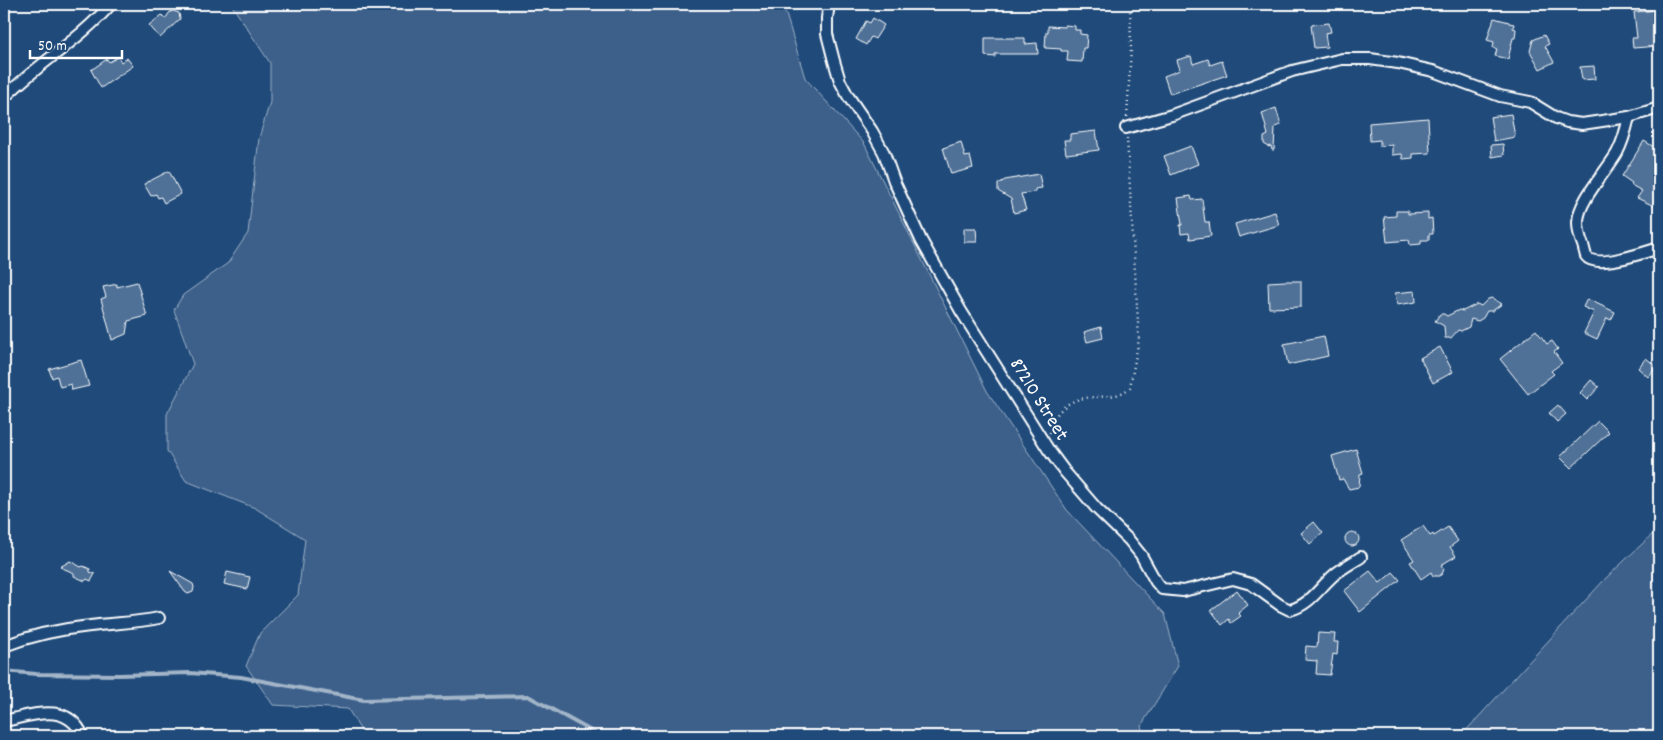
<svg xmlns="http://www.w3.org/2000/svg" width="1663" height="740" viewBox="0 0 1663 740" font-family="Dekko,sans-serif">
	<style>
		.green { fill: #3c618b; stroke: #9eb0c5 }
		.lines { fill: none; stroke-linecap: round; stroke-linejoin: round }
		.stream { stroke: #a3b5c8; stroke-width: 4 }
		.building { fill: #507197; stroke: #fff }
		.street-casing { stroke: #fff; stroke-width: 14 }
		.path { stroke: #fff; stroke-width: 2.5; stroke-dasharray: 1 4; stroke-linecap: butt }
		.street { stroke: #1f4a7a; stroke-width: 10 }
		.labels { text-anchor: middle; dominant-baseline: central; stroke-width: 4; stroke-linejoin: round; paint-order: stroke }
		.street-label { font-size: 20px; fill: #fff; stroke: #1f4a7a }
	</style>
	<rect width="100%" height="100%" fill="#1f4a7a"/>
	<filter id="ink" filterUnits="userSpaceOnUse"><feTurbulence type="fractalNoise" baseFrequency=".02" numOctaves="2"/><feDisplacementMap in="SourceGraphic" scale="10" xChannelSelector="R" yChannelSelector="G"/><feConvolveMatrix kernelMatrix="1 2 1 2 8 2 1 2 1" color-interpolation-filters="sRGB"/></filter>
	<g filter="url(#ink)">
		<g class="green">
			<path d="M231 4H783L805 78 864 143 987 391 1067 510 1165 614 1178 666 1141 726 1144 736H364L348 709 273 705 246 666 260 633 298 595 305 539 255 508 186 481 167 451V414L193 364 174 310 183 295 228 263 248 233 259 138 270 102V63Z"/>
			<path d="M1659 528V736H1461L1605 579Z"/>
		</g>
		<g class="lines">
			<path class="stream" d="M4 671 36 674 119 675 190 673 241 677 364 700 528 696 600 736"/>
		</g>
		<g class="building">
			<path d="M1659 10V46L1633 48 1632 38H1637L1634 12Z"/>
			<path d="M173 11 179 13 180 19 160 38 149 25 162 15 165 19 170 12Z"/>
			<path d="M873 18 884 25 875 39 871 37 866 45 856 39 866 21 870 23Z"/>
			<path d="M1494 18 1509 22V23L1514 24 1513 28 1516 29 1515 38H1513L1508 59 1495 56 1497 49 1493 48 1494 42 1487 40Z"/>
			<path d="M1329 23 1331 32 1325 33 1327 47 1314 48 1311 25Z"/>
			<path d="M1065 25 1075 26V30H1080V34L1087 35 1086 48H1083L1082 62 1067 61 1068 51H1061V49L1045 48 1046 32H1048V26L1065 27Z"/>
			<path d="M1544 35 1549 44 1545 46 1554 62 1540 69 1530 51 1533 40Z"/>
			<path d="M985 38H1025V44L1037 43 1038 54H995V57L985 56Z"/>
			<path d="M1191 56 1193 64 1208 59 1210 65 1222 61 1227 75 1170 94 1164 76 1180 70 1177 60Z"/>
			<path d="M118 57 121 62 127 58 133 66 101 88 91 70 107 59 109 62Z"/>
			<path d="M1594 66 1595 79 1582 80 1580 67Z"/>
			<path d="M1276 108 1281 125 1275 127 1274 150H1272L1271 146 1269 147 1264 144V137L1268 135 1262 113Z"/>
			<path d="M1511 114 1515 137 1494 141 1490 117Z"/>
			<path d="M1428 118 1430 153 1413 154V158L1403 159 1402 154 1392 155V145L1380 146V140L1370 141 1369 123Z"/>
			<path d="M1096 131 1099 150 1066 154 1064 140H1070V134Z"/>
			<path d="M1644 141 1659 150V198L1654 206 1637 198 1642 191 1631 185 1632 183 1622 176Z"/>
			<path d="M961 142 965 157 970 156 973 168 951 174 943 148Z"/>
			<path d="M1503 144 1504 155 1492 157 1491 145Z"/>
			<path d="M1191 146 1198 164 1171 175 1164 156Z"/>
			<path d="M169 171 181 194 164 203 161 197 158 198 156 194 151 196 144 184Z"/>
			<path d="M1039 174 1042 188 1035 189V192L1021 194 1026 210 1014 213 1011 199 998 191V184L1005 180Z"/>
			<path d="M1191 196 1192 200 1202 199 1205 222H1209L1211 236 1190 239 1189 233 1181 234 1180 225H1182L1178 198Z"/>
			<path d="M1396 211H1408V214L1428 213V219L1432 218 1433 234H1429V240H1421V244L1410 245 1409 240 1387 242 1384 217 1396 216Z"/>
			<path d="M1275 212 1279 225 1239 237 1235 224Z"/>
			<path d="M964 228H976L977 242H964Z"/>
			<path d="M1285 281H1301V307L1269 308 1268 282Z"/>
			<path d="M137 282 147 316 128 321 126 334 112 340 101 299 106 297 103 287 117 284V287Z"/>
			<path d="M1415 291 1416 302 1397 305 1395 293Z"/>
			<path d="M1492 298 1502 304 1492 311H1487L1483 318 1478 321 1471 319 1469 327 1461 331 1458 330 1451 338H1445L1444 326 1435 321 1440 314H1444L1447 316 1459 310 1463 311 1477 304 1481 306 1488 299Z"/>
			<path d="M1587 299 1615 312 1611 320 1607 318 1597 339 1584 333 1594 312 1583 307Z"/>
			<path d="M1101 327 1103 338 1087 342 1084 332Z"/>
			<path d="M1536 330 1547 344 1552 341 1558 349 1554 352 1562 363 1551 371 1554 374 1528 394 1500 359Z"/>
			<path d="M1324 336 1328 356 1288 365 1284 344Z"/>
			<path d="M1440 347 1453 372 1433 383 1420 358Z"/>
			<path d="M1646 358 1657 367 1648 377 1638 368Z"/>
			<path d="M81 360 89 386 72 390 71 384 60 387 57 376 52 378 49 369Z"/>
			<path d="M1591 380 1599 387 1587 400 1580 393Z"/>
			<path d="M1558 405 1566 414 1557 422 1549 413Z"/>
			<path d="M1598 421 1609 432 1571 468 1560 457Z"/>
			<path d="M1356 449 1363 473 1360 474 1359 487 1349 489 1343 479 1339 480 1332 456Z"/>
			<path d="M1314 522 1323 533 1310 544 1301 533Z"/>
			<path d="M1423 526 1430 536 1433 534 1434 536 1448 527 1458 541 1450 547 1456 556 1441 565 1444 569 1442 574 1439 576H1433L1431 572 1421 579 1410 562 1414 560 1401 540Z"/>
			<circle cx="1352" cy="539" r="7"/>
			<path d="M70 561 81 567 83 566 90 569V572L95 574 91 581 87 579 85 581 74 576V573L60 567Z"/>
			<path d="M170 571 193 584 194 587 193 592 188 594 185 592Z"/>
			<path d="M1370 571 1380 583 1393 572 1400 580 1360 612 1344 591Z"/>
			<path d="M227 572 250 577 247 589 224 584Z"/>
			<path d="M1237 590 1248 605 1238 613 1241 616 1231 623 1229 619 1222 625 1211 610Z"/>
			<path d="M1318 633 1335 634 1334 642H1338L1337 655 1333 654 1330 675 1316 674 1317 661 1305 660 1306 646 1317 647Z"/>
		</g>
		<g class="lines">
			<defs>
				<g id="street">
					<path d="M829 4 827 18V34L834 61 840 81 848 96 872 131 884 153 894 181 921 240 961 311 1048 449 1065 472 1097 509 1129 540 1141 555 1156 582 1162 589 1183 591 1233 579 1251 584 1280 605 1290 610C1310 605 1319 588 1334 575 1342 568 1352 563 1361 557"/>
					<path d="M4 98C37 64 80 40 111 4"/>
					<path d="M1629 117C1626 130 1623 142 1617 153 1606 172 1578 201 1578 222 1578 230 1580 238 1583 245 1584 248 1585 253 1586 256 1596 270 1645 252 1659 248"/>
					<path d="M1126 128 1172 115 1292 71 1342 59H1370L1398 63 1433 71 1500 96 1530 102 1556 118 1567 122 1582 124 1629 117 1659 108"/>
					<path d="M4 646C32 635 61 629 90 626 113 623 135 623 159 618"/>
					<path d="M4 721C33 715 67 701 83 736"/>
				</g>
			</defs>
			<use href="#street" class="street-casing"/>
			<g class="path">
				<path d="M1127 117 1131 49 1130 4"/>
				<path d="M1050 433C1052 423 1055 415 1062 409 1083 388 1113 405 1130 387L1139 339 1127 138"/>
			</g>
			<use href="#street" class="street"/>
		</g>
	</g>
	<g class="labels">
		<g class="street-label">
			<text transform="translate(1038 400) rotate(58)">87210 Street</text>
		</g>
	</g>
	<rect width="1663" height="740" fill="none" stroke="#1f4a7a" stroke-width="20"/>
	<rect x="10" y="10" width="1643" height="720" fill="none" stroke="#fff" stroke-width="2" filter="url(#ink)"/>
	<path d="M30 50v8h92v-8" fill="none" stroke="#ffffff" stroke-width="2.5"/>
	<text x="38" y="50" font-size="15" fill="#ffffff" stroke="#1f4a7a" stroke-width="4" paint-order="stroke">50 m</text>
</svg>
